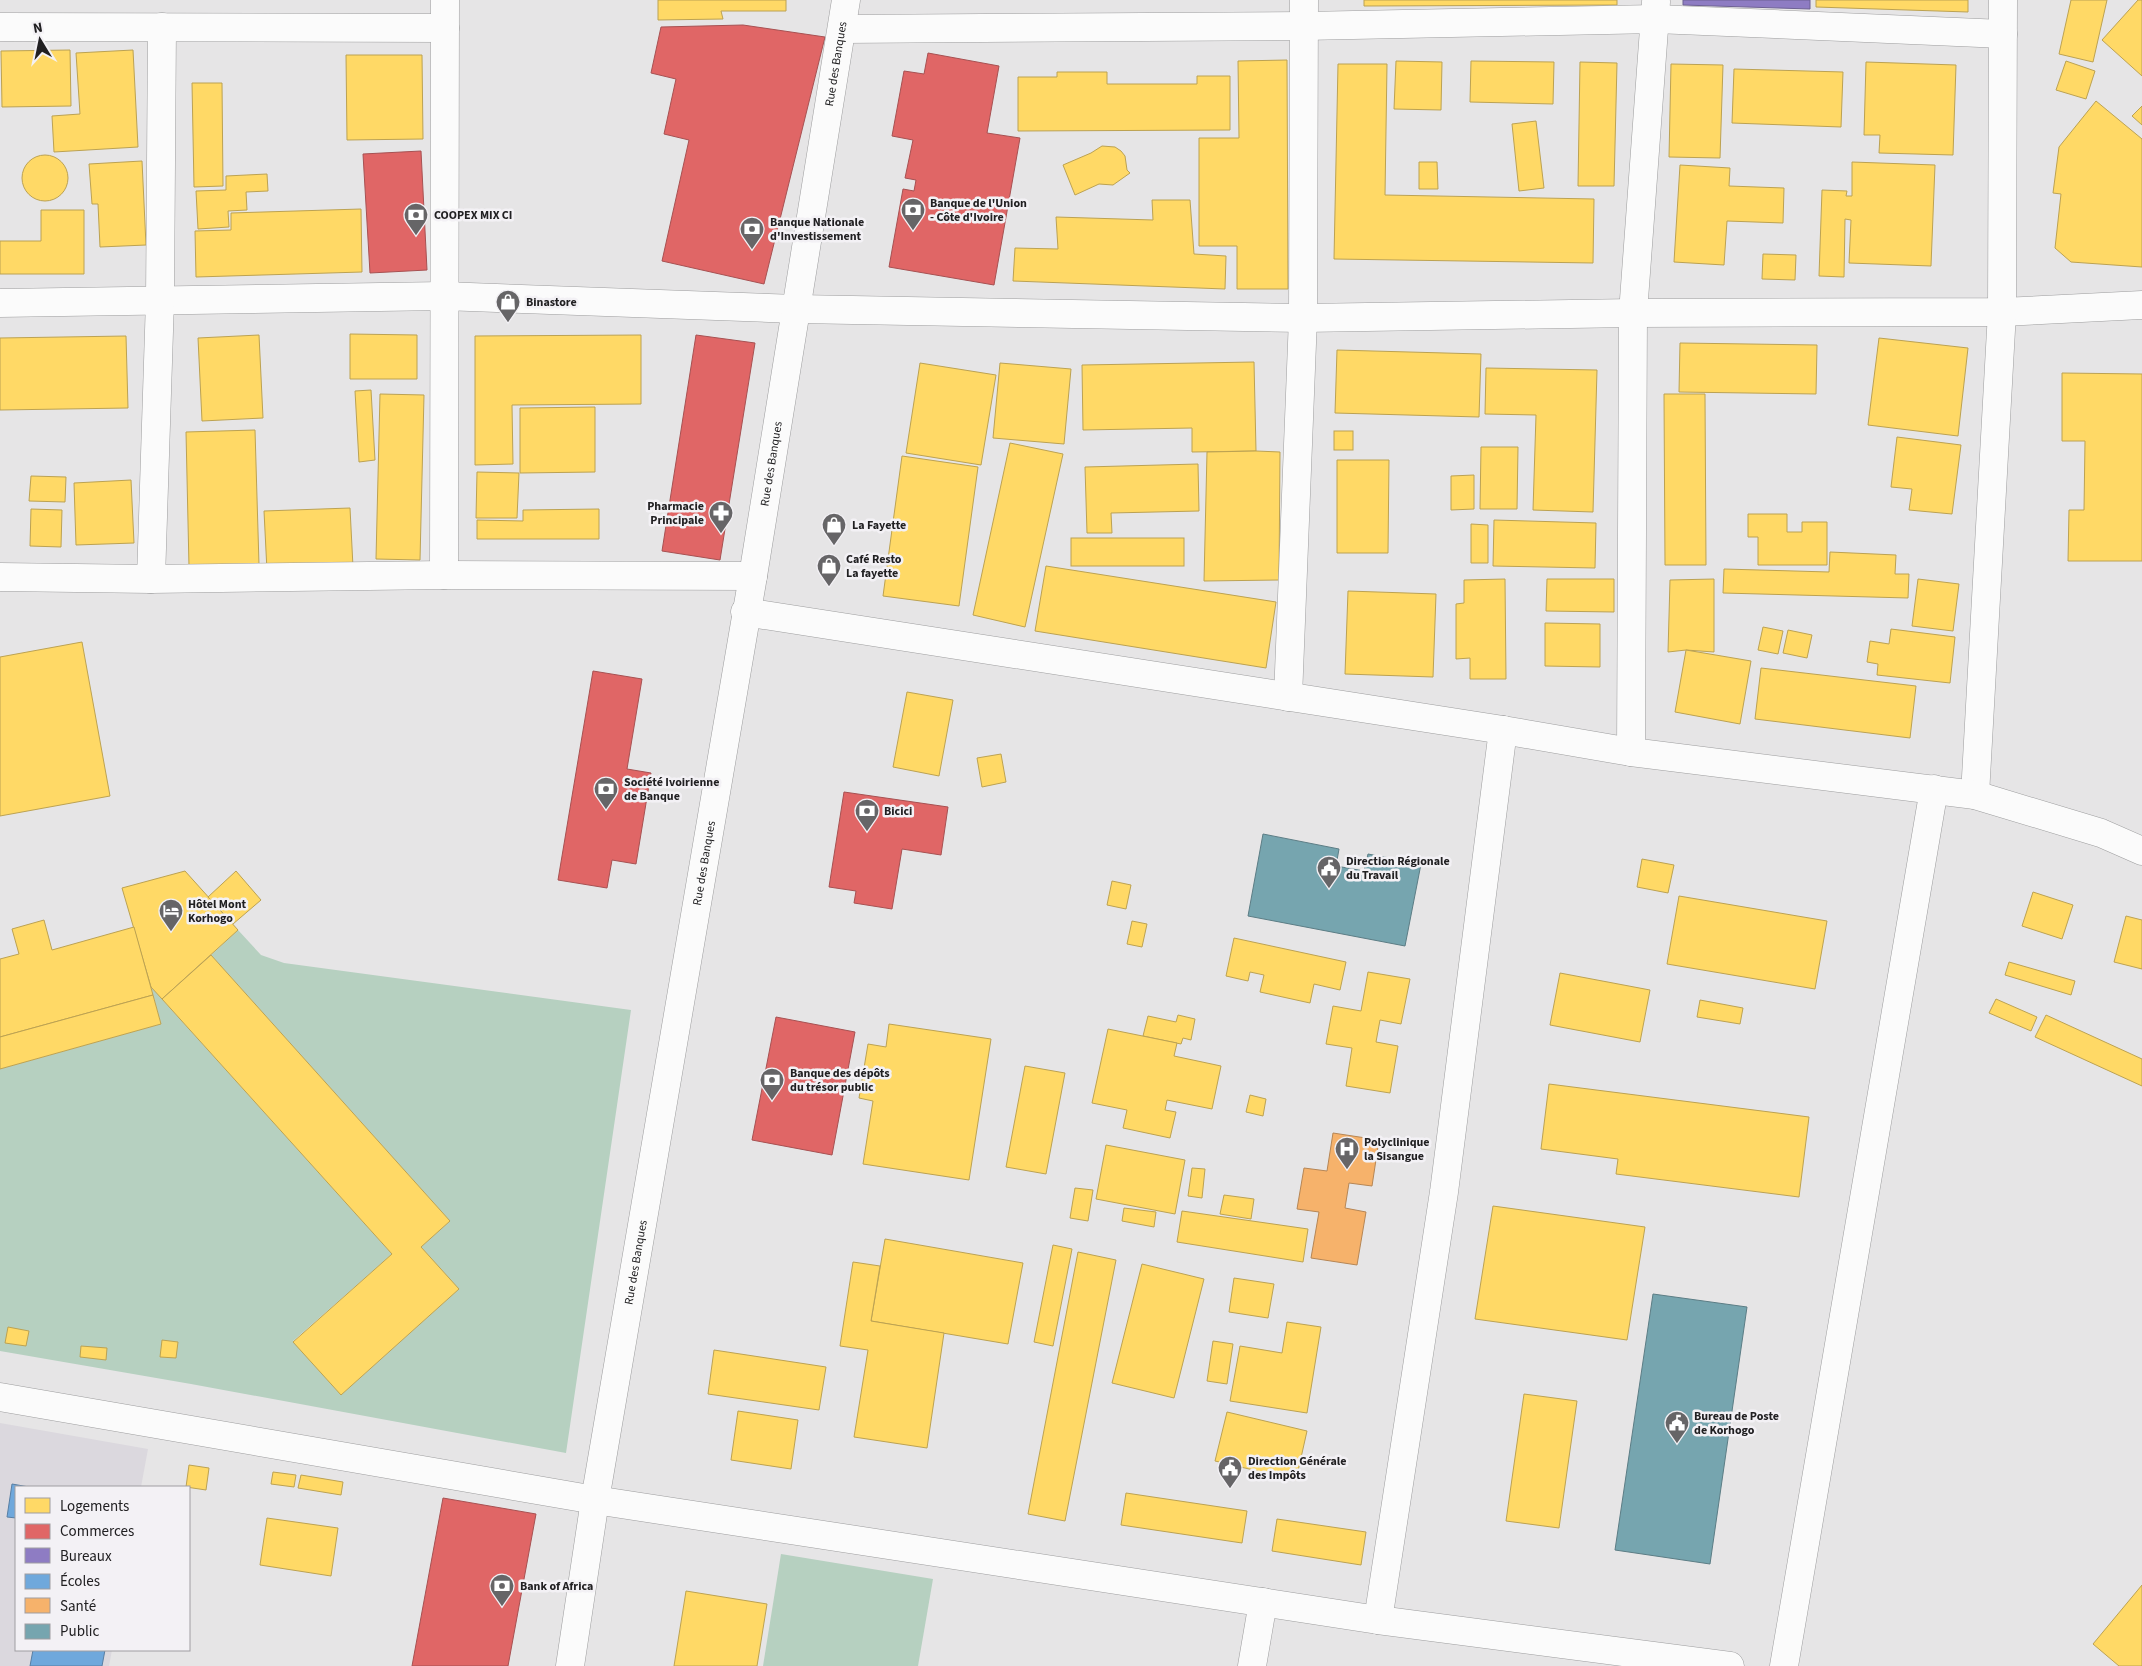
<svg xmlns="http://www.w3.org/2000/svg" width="2142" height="1666" viewBox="0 0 2142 1666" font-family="'Source Sans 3',sans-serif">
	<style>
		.built { fill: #dbd8de }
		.green { fill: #b6d0c0 }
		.homes { fill: #ffd966; stroke: #bca252 }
		.shops { fill: #e06666; stroke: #a75152 }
		.offices { fill: #8e7cc3; stroke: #6d6093 }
		.schools { fill: #6fa8dc; stroke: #587fa4 }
		.health { fill: #f6b26b; stroke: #b68655 }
		.public { fill: #76a5af; stroke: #5c7d85 }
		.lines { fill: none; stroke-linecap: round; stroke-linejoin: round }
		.minor-casing { stroke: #9d9d9e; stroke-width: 29 }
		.tertiary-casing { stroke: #9d9d9e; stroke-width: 29 }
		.primary-casing { stroke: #9d9d9e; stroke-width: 29 }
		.minor { stroke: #fbfbfb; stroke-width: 28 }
		.tertiary { stroke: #fbfbfb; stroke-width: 28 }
		.primary { stroke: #fbfbfb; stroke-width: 28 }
		.labels { text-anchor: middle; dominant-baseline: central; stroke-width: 5; stroke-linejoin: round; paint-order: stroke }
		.street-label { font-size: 12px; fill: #212022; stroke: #f3f1f5 }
		.poi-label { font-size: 12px; font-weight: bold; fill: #212022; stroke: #f3f1f5; text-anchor: start }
	</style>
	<rect width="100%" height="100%" fill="#e6e5e6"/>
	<path class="built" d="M0 1423 148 1449 141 1487H16V1650H112L109 1666H0Z"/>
	<g class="green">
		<path d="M238 930 261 955 284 963 631 1010 566 1453 191 1384 0 1351V1069L161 1024 151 987 392 1254 293 1341 341 1395 459 1289 421 1247 450 1221 211 955Z"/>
		<path d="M781 1554 933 1579 918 1666H763Z"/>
	</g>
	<g class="homes">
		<path d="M658 0H786V11H721L723 19 658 20Z"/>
		<path d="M1364 0H1617V5L1364 6Z"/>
		<path d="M1816 0H1968V12L1816 7Z"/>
		<path d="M2071 0H2107L2093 62 2059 54Z"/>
		<path d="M2138 0H2142V76L2102 40Z"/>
		<path d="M70 50 71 106 2 107 1 51Z"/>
		<path d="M133 50 138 147 54 152 52 116 80 114 76 53Z"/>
		<path d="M346 55H422L423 139 347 140Z"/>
		<path d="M1287 60 1288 289H1237V246H1199V138H1239L1238 61Z"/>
		<path d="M1396 61 1442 62 1441 110 1394 109Z"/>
		<path d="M1471 61 1554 62 1553 104 1470 102Z"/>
		<path d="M2066 61 2095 71 2086 99 2056 90Z"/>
		<path d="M1580 62 1617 63 1614 186H1578Z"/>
		<path d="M1866 62 1956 65 1953 155 1879 153 1880 135H1864Z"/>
		<path d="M1338 64H1387L1385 195 1594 199 1593 263 1334 259Z"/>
		<path d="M1671 64 1723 65 1720 158 1669 157Z"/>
		<path d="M1734 69 1843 72 1841 127 1732 123Z"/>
		<path d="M1057 72H1107V84H1197V76H1230V130L1018 131V77H1057Z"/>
		<path d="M192 83H222L223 186 194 187Z"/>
		<path d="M2096 101 2142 139V267L2071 262 2055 248 2061 194 2053 193 2059 147Z"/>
		<path d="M2142 106V125L2132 116Z"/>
		<path d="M1536 121 1544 188 1519 191 1512 124Z"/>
		<path d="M1102 146 1115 147 1121 151 1125 156 1127 170 1130 173 1113 185 1099 184 1075 195 1063 165 1091 153Z"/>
		<circle cx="45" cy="178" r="23"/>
		<path d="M142 161 146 245 100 247 98 204H92L89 164Z"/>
		<path d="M1419 162H1437L1438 189H1419Z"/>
		<path d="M1852 162 1935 165 1931 266 1849 263 1851 220 1845 219 1844 277 1819 276 1822 190 1847 191 1846 196H1852Z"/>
		<path d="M1680 165 1730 168 1729 186 1784 188 1783 223 1727 221 1724 265 1674 262Z"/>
		<path d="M267 174 268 191 246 192 247 210 228 211 229 227 198 229 196 191 226 190V176Z"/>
		<path d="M1152 200H1190L1194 254 1226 256 1225 289 1013 281 1015 248 1058 249 1056 217 1153 220Z"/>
		<path d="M361 209 362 272 196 277 195 231 231 230V213Z"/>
		<path d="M41 210H84V274H0V241H41Z"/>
		<path d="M1763 254 1796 255 1795 280 1762 279Z"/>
		<path d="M350 334 417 335V379H350Z"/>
		<path d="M259 335 263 418 202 421 198 338Z"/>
		<path d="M641 335V404L512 405 513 464 475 465V336Z"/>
		<path d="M126 336 128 408 0 410V338Z"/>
		<path d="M1879 338 1968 348 1958 436 1868 425Z"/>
		<path d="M1680 343 1817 345 1816 394 1679 392Z"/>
		<path d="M1337 350 1481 354 1479 417 1335 413Z"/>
		<path d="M1254 362 1256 451 1192 452V428L1083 430 1082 365Z"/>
		<path d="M920 363 996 375 981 465 906 453Z"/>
		<path d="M1000 363 1071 369 1064 444 993 438Z"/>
		<path d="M1486 368 1597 370 1593 512 1533 510 1536 415 1485 414Z"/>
		<path d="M2062 373 2142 374V561H2068L2069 510H2084L2085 441H2062Z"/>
		<path d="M371 390 375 460 359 462 355 391Z"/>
		<path d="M380 394 424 395 420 560 376 559Z"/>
		<path d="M1664 394H1705L1706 565H1665Z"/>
		<path d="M595 407V472L520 473V408Z"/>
		<path d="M255 430 259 565 189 567 186 432Z"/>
		<rect x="1334" y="431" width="19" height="19"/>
		<path d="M1897 437 1961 445 1952 514 1909 510 1912 489 1891 487Z"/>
		<path d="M1010 443 1063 454 1025 627 973 615Z"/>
		<path d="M1481 447H1518L1517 509H1480Z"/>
		<path d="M1256 451 1280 452 1279 580 1204 581 1207 452Z"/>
		<path d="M902 456 978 467 959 606 883 596Z"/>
		<path d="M1337 460H1389L1388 553H1337Z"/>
		<path d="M1198 464 1199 511 1111 513 1112 533H1087L1085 467Z"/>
		<path d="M477 472 519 473 517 518H476Z"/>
		<path d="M1474 475V509L1451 510V476Z"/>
		<path d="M31 476 66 477 65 502 29 501Z"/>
		<path d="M131 480 134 543 76 545 74 483Z"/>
		<path d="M350 508 353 567 267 571 264 511Z"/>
		<path d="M31 509 62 510 61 547 30 546Z"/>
		<path d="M599 509V539H477V520L523 521V510Z"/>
		<path d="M1748 514H1787V532H1802V522H1827V565H1758V537H1748Z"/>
		<path d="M1494 520 1596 523 1595 568 1493 566Z"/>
		<path d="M1471 524 1488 525V563H1471Z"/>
		<rect x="1071" y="538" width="113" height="28"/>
		<path d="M1830 552 1896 555 1895 574H1909L1908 598 1723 593 1724 569 1829 572Z"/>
		<path d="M1046 566 1276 602 1266 668 1035 631Z"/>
		<path d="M1505 579 1506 679H1470V658L1456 659V604L1464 603V580Z"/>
		<path d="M1547 579H1614V612L1546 611Z"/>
		<path d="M1714 579V652L1686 650 1668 652 1670 580Z"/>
		<path d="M1918 579 1959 584 1953 631 1912 626Z"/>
		<path d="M1348 591 1436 594 1433 677 1345 674Z"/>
		<path d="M1545 623 1600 624V667L1545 666Z"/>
		<path d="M1763 627 1783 631 1778 654 1758 650Z"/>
		<path d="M1891 629 1955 637 1950 683 1877 675 1878 664 1867 662 1870 641 1889 644Z"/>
		<path d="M1788 630 1812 635 1807 658 1783 653Z"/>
		<path d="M82 642 110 796 0 816V657Z"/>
		<path d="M1686 650 1751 661 1740 724 1675 712Z"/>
		<path d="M1761 668 1916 686 1910 738 1755 719Z"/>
		<path d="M907 692 953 700 939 776 893 767Z"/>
		<path d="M1001 754 1006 782 982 787 977 758Z"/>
		<path d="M1642 859 1674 865 1668 893 1637 887Z"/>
		<path d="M185 871 238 930 162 999 151 987 122 888Z"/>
		<path d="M236 871 261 900 233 924 208 897Z"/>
		<path d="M1112 881 1131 885 1126 909 1107 905Z"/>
		<path d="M2033 892 2073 905 2062 939 2022 926Z"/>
		<path d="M1679 896 1827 921 1815 989 1667 964Z"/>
		<path d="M2126 916 2142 920V969L2114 962Z"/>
		<path d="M44 920 52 950 134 927 153 995 0 1037V959L19 954 12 929Z"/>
		<path d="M1132 921 1147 924 1142 947 1127 944Z"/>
		<path d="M1234 938 1346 962 1340 990 1314 984 1310 1003 1260 992 1264 975 1250 972 1248 981 1226 976Z"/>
		<path d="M211 955 450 1221 421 1247 459 1289 341 1395 293 1342 392 1254 162 999Z"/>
		<path d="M2009 962 2075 981 2071 995 2005 975Z"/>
		<path d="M1368 972 1410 979 1401 1024 1380 1020 1376 1042 1398 1046 1390 1093 1346 1086 1352 1048 1326 1044 1333 1006 1361 1011Z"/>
		<path d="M1560 973 1650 990 1640 1042 1550 1025Z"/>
		<path d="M153 995 161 1024 0 1069V1037Z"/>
		<path d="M1996 999 2037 1017 2031 1031 1989 1013Z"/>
		<path d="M1700 1000 1743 1008 1740 1024 1697 1017Z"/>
		<path d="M1178 1015 1195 1019 1191 1040 1183 1038 1181 1044 1143 1036 1148 1016 1176 1022Z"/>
		<path d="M2046 1015 2142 1059V1086L2035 1037Z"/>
		<path d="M889 1024 991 1039 969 1180 863 1164 873 1101 859 1098 868 1044 886 1047Z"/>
		<path d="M1108 1029 1177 1043 1174 1056 1221 1066 1212 1109 1167 1100 1165 1110 1176 1112 1170 1138 1123 1128 1127 1110 1092 1103Z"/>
		<path d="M1025 1066 1065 1073 1046 1174 1006 1167Z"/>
		<path d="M1549 1084 1809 1117 1799 1197 1616 1174 1618 1159 1541 1149Z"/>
		<path d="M1250 1095 1266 1099 1263 1116 1246 1112Z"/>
		<path d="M1106 1145 1185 1160 1175 1214 1096 1199Z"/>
		<path d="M1192 1168 1205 1169 1202 1198 1188 1196Z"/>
		<path d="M1075 1188 1093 1190 1088 1221 1070 1218Z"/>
		<path d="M1224 1195 1254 1199 1251 1219 1220 1214Z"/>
		<path d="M1493 1206 1645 1227 1627 1340 1475 1319Z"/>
		<path d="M1124 1208 1156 1212 1154 1227 1122 1221Z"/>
		<path d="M1182 1211 1308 1229 1303 1262 1177 1242Z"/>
		<path d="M885 1239 1023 1263 1008 1344 871 1321Z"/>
		<path d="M1053 1245 1072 1249 1053 1346 1034 1342Z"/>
		<path d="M1078 1252 1116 1260 1065 1521 1028 1514Z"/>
		<path d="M853 1262 880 1266 871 1321 944 1333 927 1448 854 1437 868 1350 840 1346Z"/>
		<path d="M1142 1264 1204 1279 1174 1398 1112 1383Z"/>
		<path d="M1234 1278 1274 1284 1268 1318 1229 1312Z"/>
		<path d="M1287 1322 1321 1327 1307 1413 1230 1401 1240 1346 1282 1353Z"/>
		<path d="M8 1327 29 1331 26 1346 5 1343Z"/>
		<path d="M162 1340 178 1342 176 1358 160 1357Z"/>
		<path d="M1213 1341 1233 1344 1227 1384 1207 1381Z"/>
		<path d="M81 1346 107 1348 106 1360 80 1357Z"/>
		<path d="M714 1350 826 1367 819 1410 708 1394Z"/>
		<path d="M1524 1394 1577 1401 1559 1528 1506 1521Z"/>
		<path d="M738 1411 798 1420 791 1469 731 1460Z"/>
		<path d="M1227 1412 1307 1431 1296 1480 1215 1461Z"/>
		<path d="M189 1465 209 1468 206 1490 186 1487Z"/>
		<path d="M273 1472 296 1475 294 1487 271 1484Z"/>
		<path d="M301 1475 343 1482 341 1495 298 1488Z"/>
		<path d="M1126 1493 1247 1511 1242 1543 1121 1525Z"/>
		<path d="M267 1518 338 1528 331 1576 260 1565Z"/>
		<path d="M1277 1519 1366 1532 1361 1565 1272 1551Z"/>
		<path d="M2142 1585V1666H2119L2093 1644Z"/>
		<path d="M686 1591 767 1604 757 1666H674Z"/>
	</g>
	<g class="shops">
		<path d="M743 25 825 37 764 284 662 261 689 140 664 134 676 79 651 73 661 27Z"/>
		<path d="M928 53 999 66 987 133 1020 138 994 285 889 267 903 189 914 191 916 180 905 178 913 140 892 136 904 71 924 74Z"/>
		<path d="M421 151 427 270 370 273 363 154Z"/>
		<path d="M696 335 755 343 720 560 662 551Z"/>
		<path d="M593 671 642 679 627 769 651 773 636 864 612 860 607 888 558 880Z"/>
		<path d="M844 792 948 807 941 855 902 849 892 909 854 903 856 891 829 887Z"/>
		<path d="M776 1017 855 1032 832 1155 752 1140Z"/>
		<path d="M443 1498 536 1514 508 1666H412Z"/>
	</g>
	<path class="offices" d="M1683 0H1810V9L1683 5Z"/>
	<g class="schools">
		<path d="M12 1484 29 1487H16V1518L7 1517Z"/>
		<path d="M33 1650H105L102 1666H30Z"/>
	</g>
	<path class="health" d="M1333 1133 1379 1140 1372 1186 1349 1183 1345 1208 1366 1212 1357 1265 1311 1258 1319 1212 1297 1209 1304 1168 1327 1171Z"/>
	<g class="public">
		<path d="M1263 834 1339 849 1336 866 1364 871 1368 854 1421 864 1405 946 1248 916Z"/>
		<path d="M1653 1294 1747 1307 1710 1564 1615 1550Z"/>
	</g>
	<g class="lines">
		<defs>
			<g id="minor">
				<path d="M0 27 445 28"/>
				<path d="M842 29 1304 26 1656 19 2003 34"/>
				<path d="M0 303 443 296 797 309 1303 318 1633 313 2002 312 2142 305"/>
				<path d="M444 575 445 0"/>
				<path d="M0 577 151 579 444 575 753 576"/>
				<path d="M151 579 160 300 162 27"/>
				<path d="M1288 697 1303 318 1304 0"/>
				<path d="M1631 752 1633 313 1656 2"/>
				<path d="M1975 795 2002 312 2003 0"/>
				<path d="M0 1397 595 1500 1378 1620 1730 1666"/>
				<path d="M1378 1620 1444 1192 1503 730"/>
				<path d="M1252 1666 1263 1602"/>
				<path d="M1784 1666 1934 789"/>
			</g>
			<path id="tertiary" d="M745 612 1503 730 1631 752 1975 795 2101 833 2142 851"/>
			<g id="primary">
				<path id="s1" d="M570 1666 595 1500 753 576 846 0"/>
			</g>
		</defs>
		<use href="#minor" class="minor-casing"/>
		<use href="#tertiary" class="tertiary-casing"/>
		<use href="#primary" class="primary-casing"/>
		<use href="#minor" class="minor"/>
		<use href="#tertiary" class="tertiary"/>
		<use href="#primary" class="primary"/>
	</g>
	<defs>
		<symbol id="bank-pin" viewBox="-11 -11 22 30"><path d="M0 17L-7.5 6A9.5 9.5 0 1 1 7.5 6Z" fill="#666567" stroke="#f3f1f5"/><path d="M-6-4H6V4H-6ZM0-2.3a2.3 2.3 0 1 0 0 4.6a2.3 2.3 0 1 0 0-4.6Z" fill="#fff"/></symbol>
		<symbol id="shop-pin" viewBox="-11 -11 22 30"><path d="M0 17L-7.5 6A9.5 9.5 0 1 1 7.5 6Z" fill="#666567" stroke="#f3f1f5"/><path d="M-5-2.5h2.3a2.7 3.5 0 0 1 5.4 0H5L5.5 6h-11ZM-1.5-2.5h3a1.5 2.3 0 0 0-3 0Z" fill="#fff"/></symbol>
		<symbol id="pharmacy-pin" viewBox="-11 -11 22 30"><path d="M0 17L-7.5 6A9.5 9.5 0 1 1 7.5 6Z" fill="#666567" stroke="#f3f1f5"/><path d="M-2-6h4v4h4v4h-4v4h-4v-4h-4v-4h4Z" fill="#fff"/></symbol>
		<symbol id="civic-pin" viewBox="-11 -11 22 30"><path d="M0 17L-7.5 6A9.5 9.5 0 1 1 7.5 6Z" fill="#666567" stroke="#f3f1f5"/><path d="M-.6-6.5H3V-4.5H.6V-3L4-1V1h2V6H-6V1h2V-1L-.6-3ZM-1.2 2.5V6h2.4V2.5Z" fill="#fff"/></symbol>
		<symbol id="hotel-pin" viewBox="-11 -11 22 30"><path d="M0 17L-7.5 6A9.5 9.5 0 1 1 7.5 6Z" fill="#666567" stroke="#f3f1f5"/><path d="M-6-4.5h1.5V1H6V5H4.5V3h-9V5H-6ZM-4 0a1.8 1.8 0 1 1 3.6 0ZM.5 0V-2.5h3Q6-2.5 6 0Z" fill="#fff"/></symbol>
		<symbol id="hospital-pin" viewBox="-11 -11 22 30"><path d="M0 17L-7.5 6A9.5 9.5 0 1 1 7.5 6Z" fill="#666567" stroke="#f3f1f5"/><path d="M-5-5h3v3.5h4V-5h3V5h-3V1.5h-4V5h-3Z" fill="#fff"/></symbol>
	</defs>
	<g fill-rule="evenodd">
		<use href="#bank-pin" x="899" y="196" width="28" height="38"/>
		<use href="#bank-pin" x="402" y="201" width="28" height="38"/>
		<use href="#bank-pin" x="738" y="215" width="28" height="38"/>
		<use href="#shop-pin" x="494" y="288" width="28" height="38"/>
		<use href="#pharmacy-pin" x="707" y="499" width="28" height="38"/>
		<use href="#shop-pin" x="820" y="511" width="28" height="38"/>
		<use href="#shop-pin" x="815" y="552" width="28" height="38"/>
		<use href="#bank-pin" x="592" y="775" width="28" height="38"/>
		<use href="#bank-pin" x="853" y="797" width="28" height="38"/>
		<use href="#civic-pin" x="1315" y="854" width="28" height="38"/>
		<use href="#hotel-pin" x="157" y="897" width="28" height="38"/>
		<use href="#bank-pin" x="758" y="1066" width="28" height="38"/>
		<use href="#hospital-pin" x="1333" y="1135" width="28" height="38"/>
		<use href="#civic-pin" x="1663" y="1409" width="28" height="38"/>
		<use href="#civic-pin" x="1216" y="1454" width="28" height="38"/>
		<use href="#bank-pin" x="488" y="1572" width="28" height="38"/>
	</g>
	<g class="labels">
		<g class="street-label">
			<text stroke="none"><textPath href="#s1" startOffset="1624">Rue des Banques</textPath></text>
			<text stroke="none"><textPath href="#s1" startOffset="1219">Rue des Banques</textPath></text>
			<text stroke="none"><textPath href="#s1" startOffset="814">Rue des Banques</textPath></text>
			<text stroke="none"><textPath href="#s1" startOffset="409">Rue des Banques</textPath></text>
		</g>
		<g class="poi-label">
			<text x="930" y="203">Banque de l'Union<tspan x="930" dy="14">- Côte d'Ivoire</tspan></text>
			<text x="434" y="215">COOPEX MIX CI</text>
			<text x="770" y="222">Banque Nationale<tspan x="770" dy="14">d'Investissement</tspan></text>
			<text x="526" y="302">Binastore</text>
			<text x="704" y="506" text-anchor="end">Pharmacie<tspan x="704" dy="14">Principale</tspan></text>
			<text x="852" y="525">La Fayette</text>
			<text x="846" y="559">Café Resto<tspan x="846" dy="14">La fayette</tspan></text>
			<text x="624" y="782">Société Ivoirienne<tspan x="624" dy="14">de Banque</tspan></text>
			<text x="884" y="811">Bicici</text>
			<text x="1346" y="861">Direction Régionale<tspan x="1346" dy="14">du Travail</tspan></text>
			<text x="188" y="904">Hôtel Mont<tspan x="188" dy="14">Korhogo</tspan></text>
			<text x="790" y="1073">Banque des dépôts<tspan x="790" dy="14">du trésor public</tspan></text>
			<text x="1364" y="1142">Polyclinique<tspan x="1364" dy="14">la Sisangue</tspan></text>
			<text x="1694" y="1416">Bureau de Poste<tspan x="1694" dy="14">de Korhogo</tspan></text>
			<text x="1248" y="1461">Direction Générale<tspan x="1248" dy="14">des Impôts</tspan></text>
			<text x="520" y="1586">Bank of Africa</text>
		</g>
	</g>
	<rect x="15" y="1486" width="175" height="165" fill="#f3f1f5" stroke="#9f9da1"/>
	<rect x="25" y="1498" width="25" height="15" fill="#ffd966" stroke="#9f9da1"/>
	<text x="60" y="1511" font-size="15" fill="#212022">Logements</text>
	<rect x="25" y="1524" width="25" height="15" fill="#e06666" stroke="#9f9da1"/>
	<text x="60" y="1536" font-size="15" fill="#212022">Commerces</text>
	<rect x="25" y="1548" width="25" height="15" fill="#8e7cc3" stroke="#9f9da1"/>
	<text x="60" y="1561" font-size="15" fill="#212022">Bureaux</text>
	<rect x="25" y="1574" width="25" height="15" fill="#6fa8dc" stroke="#9f9da1"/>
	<text x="60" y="1586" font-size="15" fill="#212022">Écoles</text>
	<rect x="25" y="1598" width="25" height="15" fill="#f6b26b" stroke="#9f9da1"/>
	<text x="60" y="1611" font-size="15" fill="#212022">Santé</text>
	<rect x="25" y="1624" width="25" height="15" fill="#76a5af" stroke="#9f9da1"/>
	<text x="60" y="1636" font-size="15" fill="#212022">Public</text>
	<g transform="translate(40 40) rotate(350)" stroke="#f3f1f5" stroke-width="4" paint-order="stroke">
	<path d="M0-4L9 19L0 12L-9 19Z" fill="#212022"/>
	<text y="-8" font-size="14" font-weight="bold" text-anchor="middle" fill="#212022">N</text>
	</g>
</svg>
